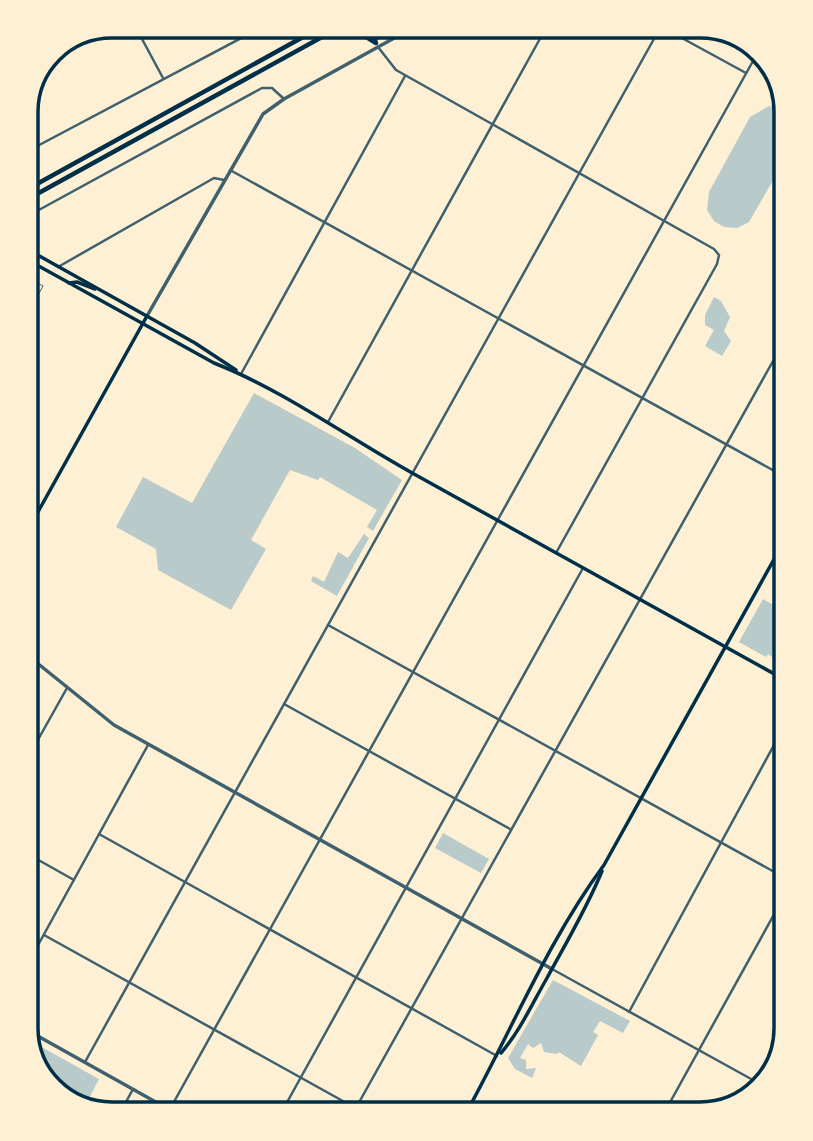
<svg xmlns="http://www.w3.org/2000/svg" width="813" height="1141" viewBox="0 0 813 1141" font-family="Merriweather,serif">
	<style>
		.green { fill: #b9caca }
		.lines { fill: none; stroke-linecap: round; stroke-linejoin: round }
		.service { stroke: #3f606c; stroke-width: 1 }
		.minor { stroke: #3f606c; stroke-width: 2.5 }
		.tertiary { stroke: #3f606c; stroke-width: 3.5 }
		.secondary { stroke: #003049; stroke-width: 3.5 }
		.trunk { stroke: #003049; stroke-width: 4.5 }
		.rim { fill: none; stroke: #003049; stroke-width: 3.5 }
	</style>
	<rect width="100%" height="100%" fill="#fdf0d5"/>
	<g class="green">
		<path d="M769 106 786 111 787 156 749 222 737 228 724 227 714 221 707 210 709 192 750 117Z"/>
		<path d="M714 297 721 301 730 317 724 331 731 341 722 356 705 346 714 330 705 325V315Z"/>
		<path d="M254 393 355 448 402 480 373 531 367 527 377 510 320 477 318 480 290 470 251 540 266 549 231 610 158 570 156 549 116 527 143 477 192 503Z"/>
		<path d="M364 534 369 538 337 596 311 581 313 576 324 582 338 552 348 558Z"/>
		<path d="M763 599 777 607 782 599 787 602V631L772 657 768 654 766 657 739 642Z"/>
		<path d="M443 833 489 859 481 873 435 848Z"/>
		<path d="M553 980 630 1021 623 1033 600 1021 593 1032 598 1035 581 1066 559 1052 557 1054 544 1052 541 1043 533 1048 528 1044 520 1058 526 1060V1069L536 1068 532 1078 515 1069 508 1058Z"/>
		<path d="M29 1040 99 1079 84 1108C50 1097 38 1072 29 1040Z"/>
	</g>
	<g class="lines">
		<path class="service" d="M26 277 43 286 27 316 29 322"/>
		<g class="minor">
			<path d="M135 26 163 78"/>
			<path d="M636 26 655 37"/>
			<path d="M378 47 396 70 714 249 719 255 717 264 556 553"/>
			<path d="M26 152 264 26"/>
			<path d="M230 170 787 478"/>
			<path d="M26 217 262 88H272L283 98"/>
			<path d="M58 267 214 178 224 180"/>
			<path d="M241 374 405 76"/>
			<path d="M328 422 547 26"/>
			<path d="M328 625 787 879"/>
			<path d="M284 704 510 829"/>
			<path d="M26 761 67 688"/>
			<path d="M99 834 497 1056"/>
			<path d="M26 853 74 880"/>
			<path d="M44 935 368 1115"/>
			<path d="M26 967 148 745"/>
			<path d="M552 969 762 1085"/>
			<path d="M629 1012 787 721"/>
			<path d="M85 1062 655 37 663 30 669 31 746 73"/>
			<path d="M170 1109 758 52"/>
			<path d="M119 1115 133 1089"/>
			<path d="M280 1115 583 568"/>
			<path d="M352 1115 787 336"/>
			<path d="M663 1115 787 891"/>
		</g>
		<g class="tertiary">
			<path d="M147 316 263 114 284 99 416 26"/>
			<path d="M26 654 114 725 552 969"/>
			<path d="M27 1030 179 1115"/>
		</g>
		<g class="secondary">
			<path d="M26 253H34L195 343 236 370"/>
			<path d="M26 259 214 363C285 391 347 437 414 474 538 544 663 611 787 681"/>
			<path d="M69 283 77 282 95 289"/>
			<path d="M26 525 37 512"/>
			<path d="M26 538 39 510 147 316"/>
			<path d="M501 1053C520 1031 532 1004 547 978 566 943 587 908 602 871"/>
			<path d="M465 1115C511 1032 547 942 604 865L787 536"/>
		</g>
		<g class="trunk">
			<path d="M369 26 375 42"/>
			<path d="M375 26 376 39"/>
			<path d="M339 30H355L376 43"/>
			<path d="M26 190 323 26"/>
			<path d="M26 200 342 26"/>
		</g>
	</g>
	<path d="M0 0H813V1141H0ZM112 38H700A74 74 0 0 1 774 112V1028A74 74 0 0 1 700 1102H112A74 74 0 0 1 38 1028V112A74 74 0 0 1 112 38Z" fill="#fdf0d5" fill-rule="evenodd"/>
	<path class="rim" d="M112 38H700A74 74 0 0 1 774 112V1028A74 74 0 0 1 700 1102H112A74 74 0 0 1 38 1028V112A74 74 0 0 1 112 38Z"/>
</svg>
